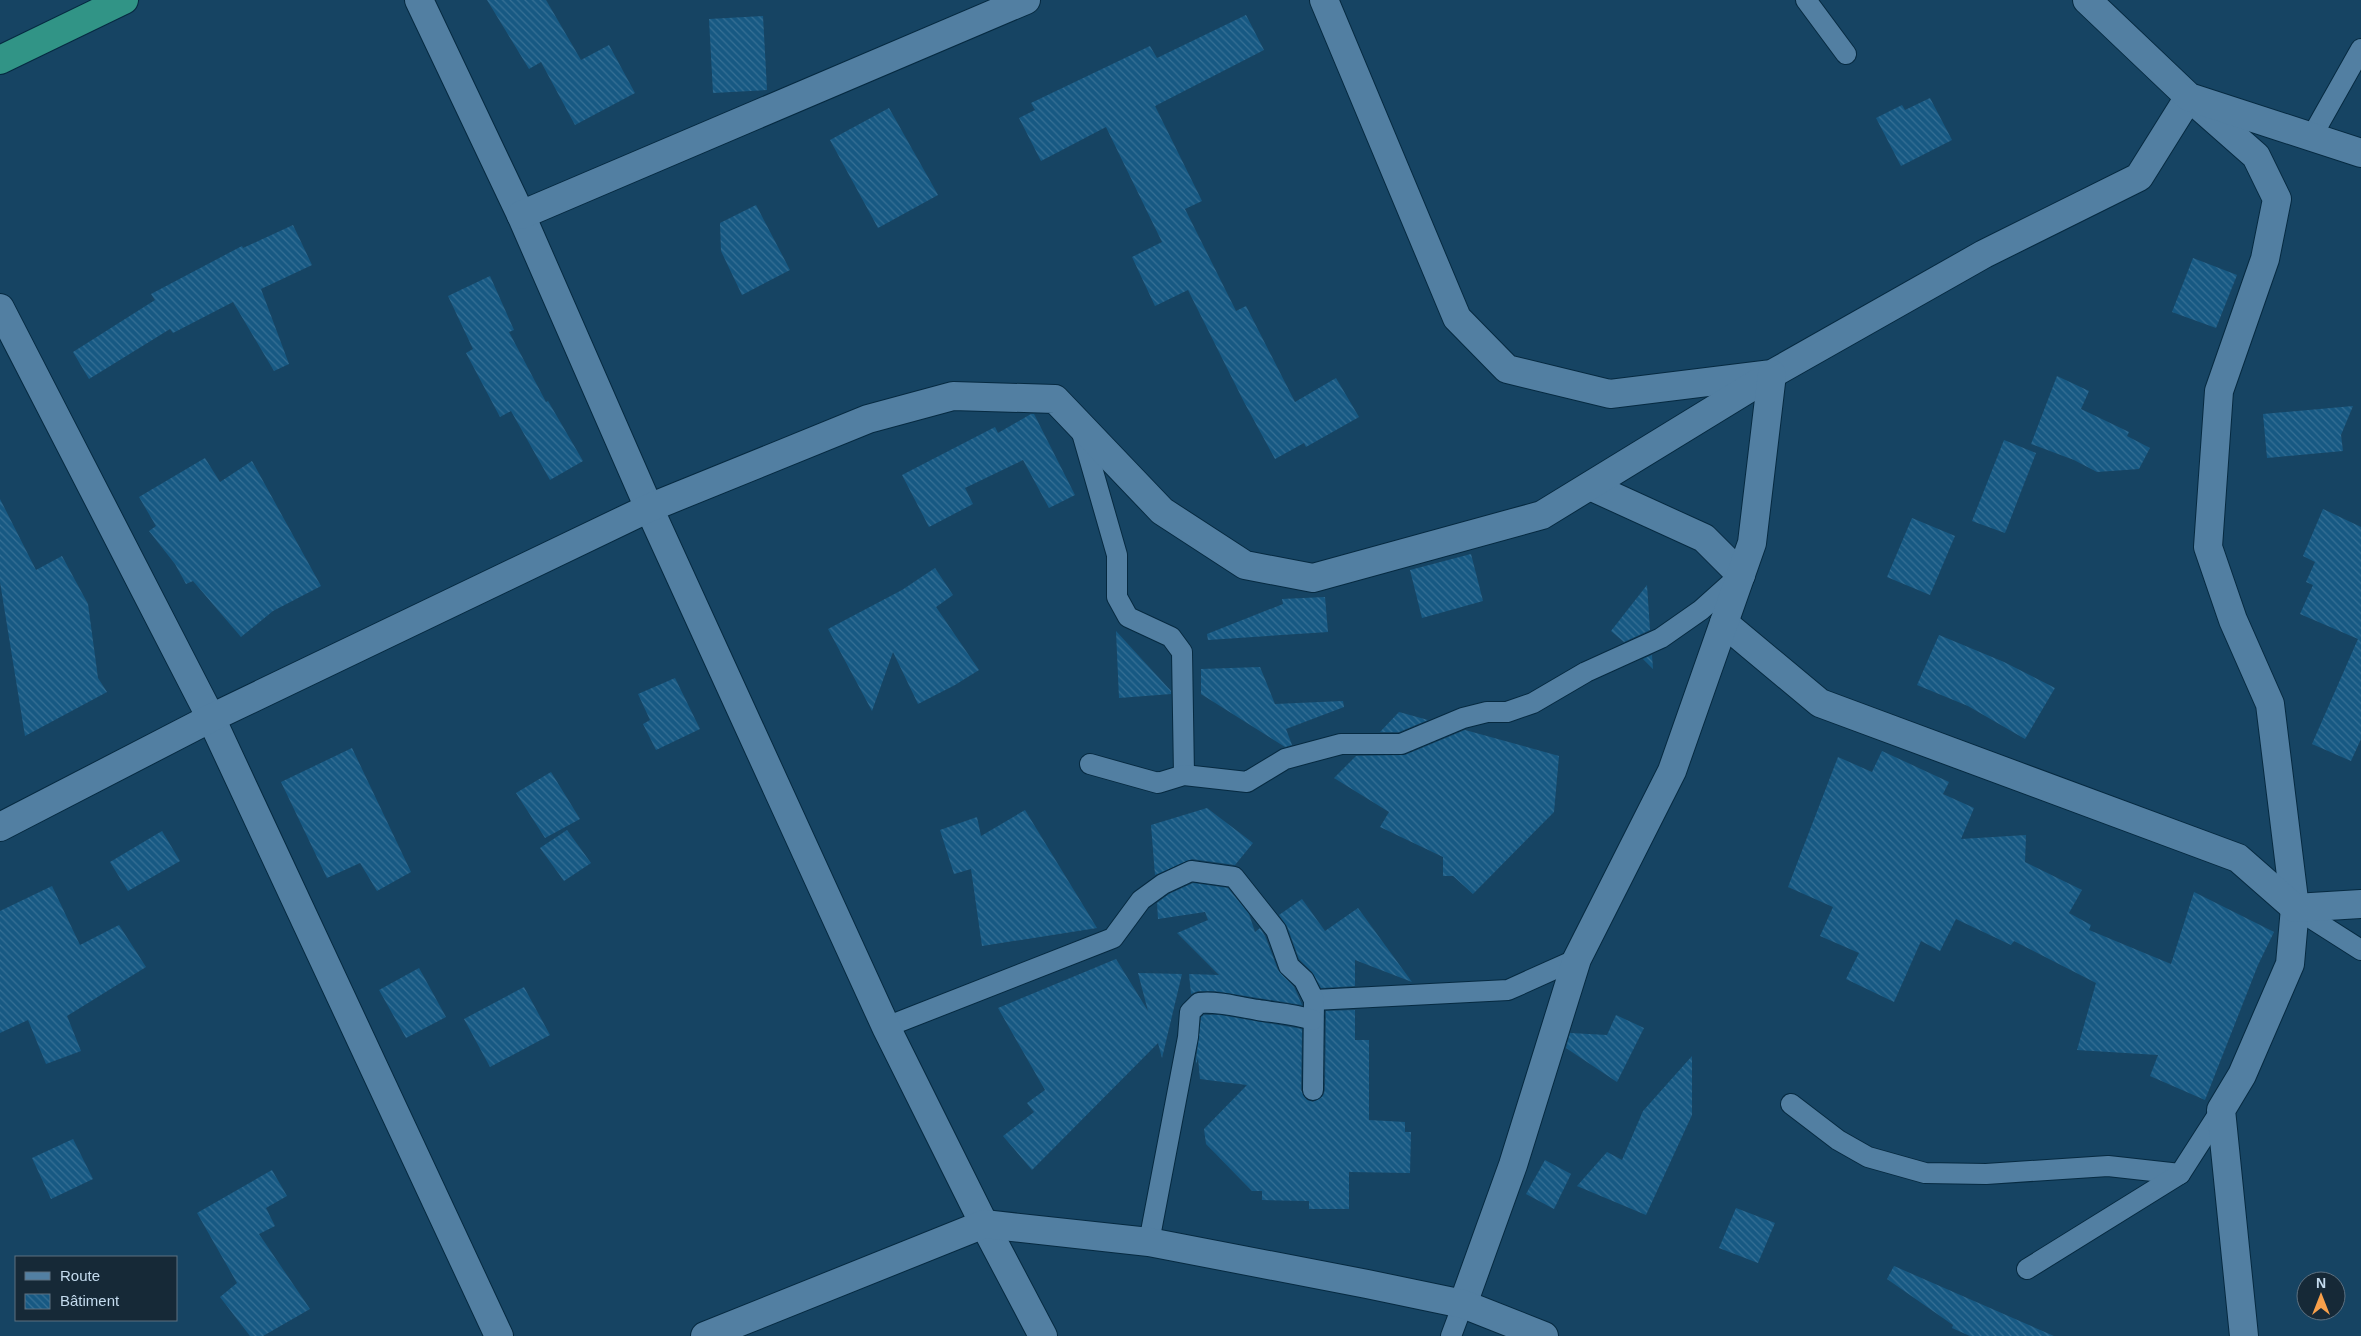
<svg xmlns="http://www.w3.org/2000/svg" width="2361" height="1336" viewBox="0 0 2361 1336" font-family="Arial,sans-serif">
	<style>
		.building { fill: url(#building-back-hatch) }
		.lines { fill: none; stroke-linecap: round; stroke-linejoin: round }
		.lane-casing { stroke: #062a41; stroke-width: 22 }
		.street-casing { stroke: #062a41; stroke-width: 30 }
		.highway-casing { stroke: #062a41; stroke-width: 30 }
		.lane { stroke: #527fa2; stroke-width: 20 }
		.street { stroke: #527fa2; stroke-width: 28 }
		.highway { stroke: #319486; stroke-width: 28 }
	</style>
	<defs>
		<pattern id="building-back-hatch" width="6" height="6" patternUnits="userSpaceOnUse" patternTransform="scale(1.25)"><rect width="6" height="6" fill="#175983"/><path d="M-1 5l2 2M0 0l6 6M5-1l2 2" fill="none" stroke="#377095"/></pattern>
	</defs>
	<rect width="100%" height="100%" fill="#164463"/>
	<g class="building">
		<path d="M487 0H546L581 60 609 45 635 93 575 125 541 62 529 69Z"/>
		<path d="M1246 15 1264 50 1155 106 1202 201 1185 209 1236 311 1246 306 1295 402 1336 378 1359 417 1306 447 1304 443 1275 459 1244 402 1188 290 1155 306 1132 257 1162 242 1106 127 1041 161 1019 118 1035 110 1031 103 1150 46 1157 58Z"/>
		<path d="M763 16 767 90 713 93 709 19Z"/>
		<path d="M1930 98 1952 140 1901 166 1876 118 1902 105 1905 110Z"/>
		<path d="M889 108 938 195 878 228 830 140Z"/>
		<path d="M756 205 790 270 742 295 721 251 720 223Z"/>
		<path d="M293 225 312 265 261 289 289 364 274 371 233 302 173 333 170 329 89 379 73 352 155 300 151 294 242 246 243 248Z"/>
		<path d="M2193 258 2237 275 2216 328 2172 312Z"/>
		<path d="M490 276 514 330 509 332 546 402 548 401 583 461 550 480 511 411 500 417 466 353 473 349 448 296Z"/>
		<path d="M2057 376 2089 391 2081 409 2129 432 2127 436 2150 448 2139 469 2097 472 2074 460 2031 444Z"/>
		<path d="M2353 406 2341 435 2343 451 2267 458 2263 414Z"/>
		<path d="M1031 414H1034L1075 495 1049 508 1023 460 965 488 973 504 929 527 902 475 995 427 998 433Z"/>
		<path d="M2004 440 2036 453 2005 533 1972 521Z"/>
		<path d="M205 458 220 482 252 461 321 586 273 611 241 637 193 581 186 584 175 564 149 531 156 526 139 497Z"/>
		<path d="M0 499 36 570 62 556 88 604 98 678 107 692 25 736 0 582Z"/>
		<path d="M2323 509 2361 527V739L2351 761 2312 744 2358 639 2300 614 2313 585 2306 582 2315 562 2303 556Z"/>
		<path d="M1912 518 1955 536 1930 595 1887 577Z"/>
		<path d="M1471 554 1483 601 1422 618 1410 570Z"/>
		<path d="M935 568 953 595 936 607 979 670 955 685 918 704 893 652 872 711 828 629 902 590Z"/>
		<path d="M1647 585 1650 630 1624 642 1611 631Z"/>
		<path d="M1325 597 1328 632 1208 640 1207 634 1283 604 1282 599Z"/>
		<path d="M1116 631 1171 691V694L1119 698Z"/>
		<path d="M1939 635 2004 662 2055 688 2025 739 1968 706 1917 685Z"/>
		<path d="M1652 655 1653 669 1643 659Z"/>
		<path d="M1260 667 1275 704 1343 701 1344 707 1286 729 1292 745 1285 747 1201 694V669Z"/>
		<path d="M675 678 700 729 656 750 643 724 650 720 638 694Z"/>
		<path d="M1399 712 1428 720 1399 732H1380Z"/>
		<path d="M1465 730 1559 756 1554 812 1473 894 1453 876H1443V857L1380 827 1389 812 1334 778 1356 756 1405 755Z"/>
		<path d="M352 748 411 872 377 891 360 863 327 878 281 782Z"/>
		<path d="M1882 751 1949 782 1943 794 1974 808 1961 839 2026 835 2025 862 2082 890 2069 913 2091 925 2089 930 2171 964 2194 892 2274 932 2258 965 2205 1100 2150 1076 2158 1055 2077 1050 2096 983 2014 941 2011 945 1956 919 1940 951 1921 941 1894 1002 1846 979 1859 953 1820 936 1833 907 1788 887 1838 757 1872 772Z"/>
		<path d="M551 772 580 819 545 838 516 793Z"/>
		<path d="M1207 808 1253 843 1235 865 1192 859 1155 875 1151 825Z"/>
		<path d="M1025 810 1097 928 982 946 971 869 954 874 940 830 977 817 981 836Z"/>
		<path d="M567 830 591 863 564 881 540 848Z"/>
		<path d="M162 831 180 861 128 891 110 862Z"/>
		<path d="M1193 883 1228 888 1249 914 1255 932 1260 928 1265 936 1278 970 1294 987 1302 1005 1215 991H1198L1191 994 1189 974 1219 975 1177 933 1208 920 1205 912 1158 919 1157 903 1169 894Z"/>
		<path d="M52 886 80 945 119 925 146 967 67 1016 81 1051 46 1064 28 1020 0 1033V911Z"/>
		<path d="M1302 899 1325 931 1358 908 1412 982 1355 960V986L1321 988 1312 972 1299 959 1287 926 1279 915Z"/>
		<path d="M1116 959 1148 1011 1138 973 1182 974 1162 1058 1158 1043 1032 1170 1003 1136 1034 1112 1027 1103 1045 1090 998 1008Z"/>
		<path d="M419 968 446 1017 406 1038 379 990Z"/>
		<path d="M524 987 550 1035 490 1067 464 1019Z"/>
		<path d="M1355 1010V1040H1369V1120L1405 1122V1132H1411L1410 1173 1349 1172V1209H1309V1201L1262 1200V1191H1252L1206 1144 1204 1129 1247 1085 1200 1079 1198 1058 1196 1064V1060L1201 1017 1204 1015H1220L1302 1029 1301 1090 1307 1100 1313 1102 1323 1096 1325 1090 1326 1011Z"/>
		<path d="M1616 1015 1644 1028 1617 1082 1566 1048 1570 1033 1607 1035Z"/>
		<path d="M1692 1056V1115L1646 1215 1577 1186 1607 1152 1622 1160 1643 1111Z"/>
		<path d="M73 1139 93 1179 51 1199 32 1158Z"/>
		<path d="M1545 1160 1571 1174 1554 1209 1526 1194Z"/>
		<path d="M272 1170 287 1196 266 1208 275 1226 259 1234 310 1309 263 1336H250L220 1297 237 1283 197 1213Z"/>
		<path d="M1736 1208 1775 1223 1758 1263 1719 1248Z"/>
		<path d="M1894 1266 2054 1336H1970L1952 1328 1953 1325 1887 1279Z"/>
	</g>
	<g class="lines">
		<defs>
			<g id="lane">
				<path d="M1806 0 1846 54"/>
				<path d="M2312 136 2361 49"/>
				<path d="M1080 426 1117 555V597L1128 617 1171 637 1182 652 1184 775"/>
				<path d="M1090 764 1158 783 1184 775 1247 782 1285 759 1341 744H1401L1463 718 1487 712H1507L1533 703 1586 672 1661 638 1701 610 1739 576"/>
				<path d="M2295 908 2361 950"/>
				<path d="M1314 1000 1508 990 1577 959"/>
				<path d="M886 1027 1113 938 1141 900 1163 884 1191 871 1234 877 1276 930 1289 966 1304 980 1314 1000 1313 1090"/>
				<path d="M1791 1104 1838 1140 1868 1157 1925 1173 1986 1174 2108 1166 2180 1174"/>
				<path d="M1149 1242 1188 1037 1190 1012 1199 1003C1219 1001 1238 1007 1258 1010 1277 1013 1294 1014 1313 1020"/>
				<path d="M2027 1269 2180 1174 2221 1110"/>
				<path d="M1451 1336 1463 1304"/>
			</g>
			<g id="street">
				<path d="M419 0 521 215 649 508 886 1027 984 1224 1043 1336"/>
				<path d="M1324 0 1457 318 1507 369 1610 394 1772 374 1984 254 2139 177 2189 97 2256 156 2277 199 2265 259 2219 391 2208 547 2233 620 2270 704 2295 908 2290 964 2242 1075 2221 1110 2244 1336"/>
				<path d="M2087 0 2189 97 2361 153"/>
				<path d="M521 215 1026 0"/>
				<path d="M0 308 211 718 499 1336"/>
				<path d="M1590 486 1704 538 1741 575"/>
				<path d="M1724 623 1820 703 2238 858 2295 908 2361 904"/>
				<path d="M0 827 211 718 649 508 868 419 953 396 1055 399 1162 511 1245 565 1313 578 1542 515 1764 379"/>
				<path d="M1463 1304 1513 1165 1577 959 1672 771 1752 543 1772 374"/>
				<path d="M705 1336 984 1224 1149 1242 1367 1284 1463 1304 1544 1336"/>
			</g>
			<path id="highway" d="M0 60 124 0"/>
		</defs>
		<use href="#lane" class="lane-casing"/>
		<use href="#street" class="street-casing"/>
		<use href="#highway" class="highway-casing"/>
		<use href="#lane" class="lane"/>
		<use href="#street" class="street"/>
		<use href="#highway" class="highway"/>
	</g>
	<rect x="15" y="1256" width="162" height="65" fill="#162937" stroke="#5c7080"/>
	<rect x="25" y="1272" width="25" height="8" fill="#527fa2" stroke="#5c7080"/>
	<text x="60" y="1281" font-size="15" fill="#c4dbee">Route</text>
	<rect x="25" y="1294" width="25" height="15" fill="url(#building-back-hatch)" stroke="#5c7080"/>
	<text x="60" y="1306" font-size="15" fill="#c4dbee">Bâtiment</text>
	<g transform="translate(2321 1296)"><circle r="24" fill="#162937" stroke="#5c7080"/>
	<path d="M0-4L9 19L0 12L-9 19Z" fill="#f8a04b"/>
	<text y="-8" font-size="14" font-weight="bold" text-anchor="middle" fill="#c4dbee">N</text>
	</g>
</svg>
